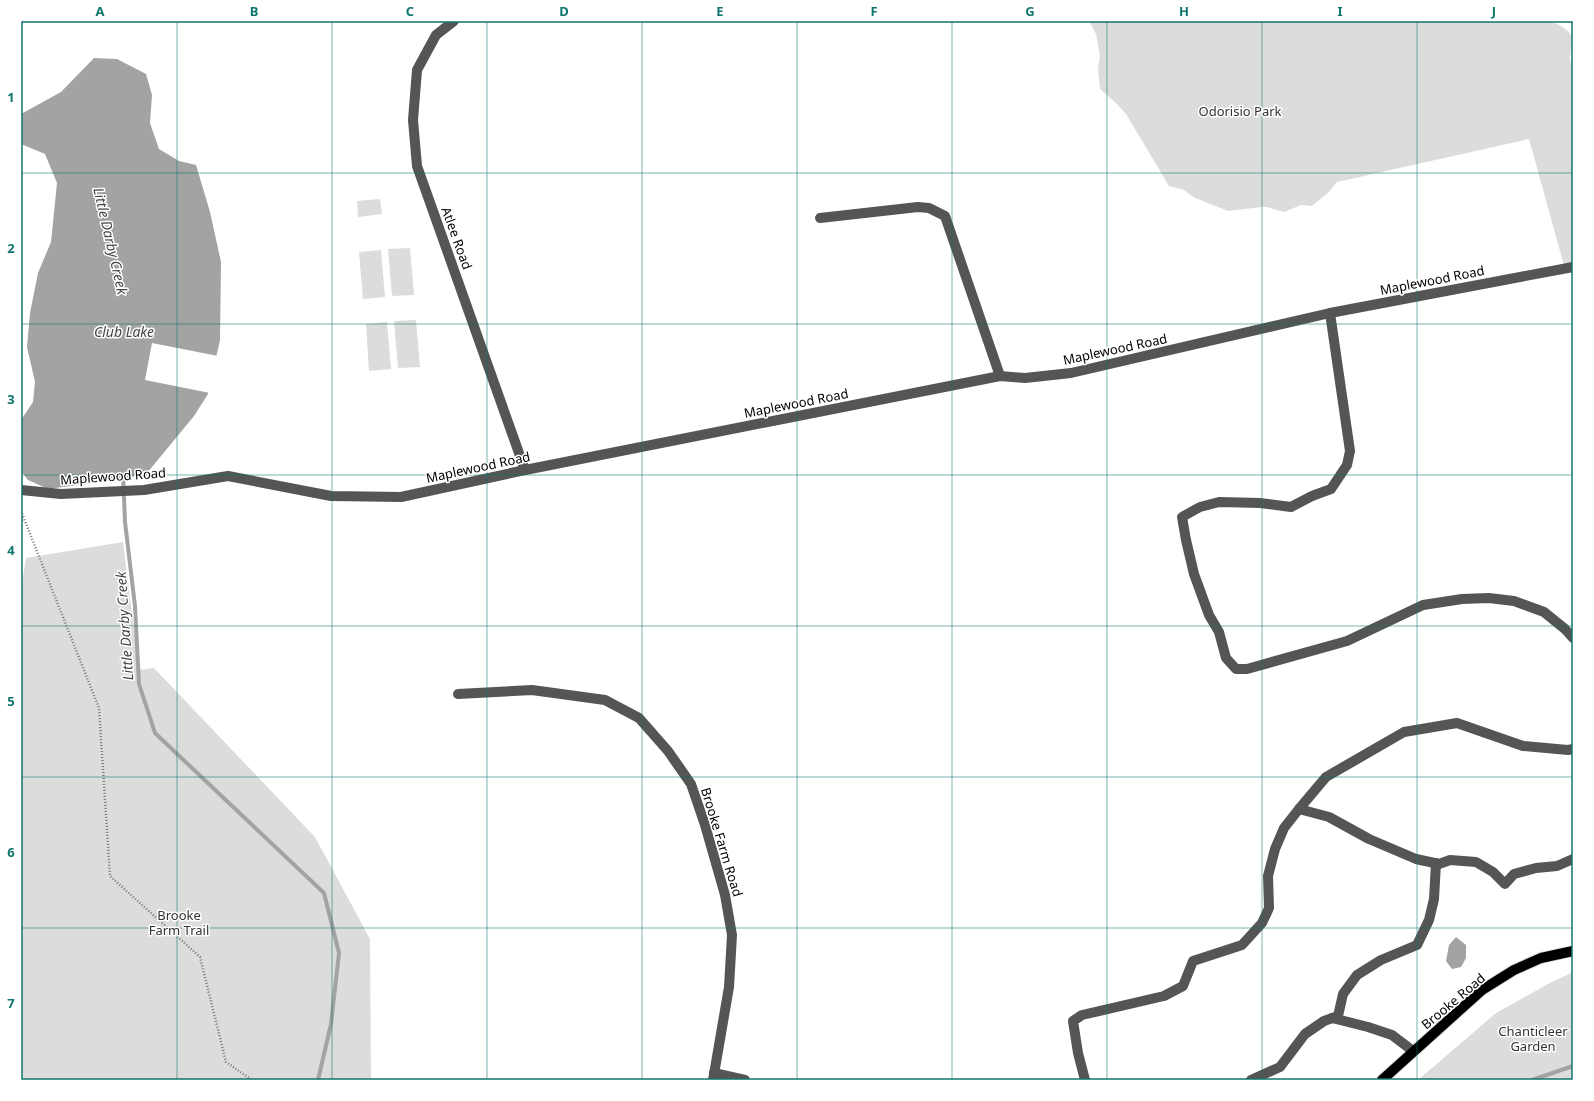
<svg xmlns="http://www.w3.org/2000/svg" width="1594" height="1101" viewBox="0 0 1594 1101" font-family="'Noto Sans',sans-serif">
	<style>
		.green { fill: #dcdcdc }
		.water { fill: #a3a3a3 }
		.pier { fill: #fff }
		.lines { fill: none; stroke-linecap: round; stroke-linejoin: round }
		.stream { stroke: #a3a3a3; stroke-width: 4 }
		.major-casing { stroke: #dbdbdb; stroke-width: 12 }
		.path { stroke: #777; stroke-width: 2.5; stroke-dasharray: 1 2; stroke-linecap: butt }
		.minor { stroke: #555; stroke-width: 10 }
		.major { stroke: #000; stroke-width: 10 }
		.grid { fill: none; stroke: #0f766e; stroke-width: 1; stroke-opacity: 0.55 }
		.labels { text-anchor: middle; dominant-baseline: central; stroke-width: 3; stroke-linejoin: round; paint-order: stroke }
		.park-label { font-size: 13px; fill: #333; stroke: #fff }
		.street-label { font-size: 13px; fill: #000; stroke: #fff }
		.water-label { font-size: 14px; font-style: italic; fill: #444; stroke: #fff }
		.neatline { fill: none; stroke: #0f766e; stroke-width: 1.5 }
		.grid-label { font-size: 13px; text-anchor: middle; font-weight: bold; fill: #0f766e }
	</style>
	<rect width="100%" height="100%" fill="#fff"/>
	<g class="green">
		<path d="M1089 21H1541C1553 21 1565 26 1572 36L1570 59 1573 74V267L1565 269 1529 139 1337 182 1329 192 1312 206 1301 205 1284 212 1267 207H1262L1228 211 1195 198 1184 190 1169 186 1126 114 1117 104 1100 89 1098 68 1100 56 1096 34Z"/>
		<path d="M380 199 382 214 358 217 357 201Z"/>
		<path d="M410 248 414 295 392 296 388 249Z"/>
		<path d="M381 250 385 297 363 299 359 252Z"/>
		<path d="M416 320 420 367 398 368 394 321Z"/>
		<path d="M387 322 391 369 369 371 366 324Z"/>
		<path d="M123 542 139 670 154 668 315 837 370 939 371 1080H21V589L26 558Z"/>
		<path d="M1573 972V1080H1418L1496 1013 1548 984Z"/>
	</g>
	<g class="water">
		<path d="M94 58 117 59 146 74 152 95 150 123 159 149 179 161 196 165 210 212 221 262 220 340 208 394 194 416 147 473 123 479 48 489 28 480 21 471V420L33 402 35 382 27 347 30 313 38 273 51 242 57 183 45 154 21 144V114L61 92Z"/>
		<path d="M1456 937 1466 945V958L1461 967 1452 969 1446 961 1449 945Z"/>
	</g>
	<path class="pier" d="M152 343 218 356V358L248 364 249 366 244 394 242 395 211 389 210 393 145 380Z"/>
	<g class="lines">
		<g class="stream">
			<path d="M123 474 125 522 135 606 139 684 155 733 324 893 339 953 331 1024 318 1080"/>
			<path d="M1532 1080 1573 1066"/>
		</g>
		<defs>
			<path id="major" d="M1382 1080 1482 990 1514 970 1541 958 1573 951"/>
		</defs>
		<use href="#major" class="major-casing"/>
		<path class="path" d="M21 511 99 708 110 876 200 957 226 1062 252 1080"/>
		<g class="minor">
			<path d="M454 21 436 35 417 70 413 120 417 166 525 470"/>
			<path d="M820 218 918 207 929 208 945 216 1000 376"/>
			<path d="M1330 313 1350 451 1347 465 1331 489 1312 496 1291 507 1260 503 1219 502 1200 507 1182 517 1186 540 1194 574 1209 615 1219 632 1226 658 1236 669H1247L1347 641 1423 605 1462 599 1489 598 1514 601 1544 612 1565 629 1573 638"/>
			<path d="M21 490 61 494 144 490 228 476 331 496 401 497 525 470 1000 376 1025 378 1071 373 1330 313 1573 267"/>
			<path d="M458 694 532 690 605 700 639 718 668 751 691 784 705 825 725 895 732 935 729 987 713 1080"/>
			<path d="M1299 809 1326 777 1404 732 1457 723 1523 746 1568 750 1573 749"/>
			<path d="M1332 1018 1368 1027 1392 1035 1413 1051"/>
			<path d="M714 1073 745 1080"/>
			<path d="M1085 1080 1078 1053 1073 1021 1082 1015 1164 996 1183 986 1193 961 1242 945 1262 923 1269 908 1268 876 1275 849 1284 828 1299 809 1329 817 1369 839 1416 859 1439 864 1450 860 1476 862 1493 872 1505 884 1514 874 1536 868 1557 866 1573 859"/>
			<path d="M1251 1080 1280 1067 1305 1034 1324 1021 1338 1016 1343 994 1357 975 1381 960 1417 945 1429 920 1434 899 1436 863"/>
		</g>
		<use href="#major" class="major"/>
	</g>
	<path class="grid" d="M177 21V1080M332 21V1080M487 21V1080M642 21V1080M797 21V1080M952 21V1080M1107 21V1080M1262 21V1080M1417 21V1080M21 173H1573M21 324H1573M21 475H1573M21 626H1573M21 777H1573M21 928H1573"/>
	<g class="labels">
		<g class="park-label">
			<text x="1240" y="111">Odorisio Park</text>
			<text x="179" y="915">Brooke<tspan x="179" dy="15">Farm Trail</tspan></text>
			<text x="1533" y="1031">Chanticleer<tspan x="1533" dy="15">Garden</tspan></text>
		</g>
		<g class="street-label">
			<text transform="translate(457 238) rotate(70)">Atlee Road</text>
			<text transform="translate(1432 280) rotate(-11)">Maplewood Road</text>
			<text transform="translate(1115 349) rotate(-12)">Maplewood Road</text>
			<text transform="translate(796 403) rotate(-11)">Maplewood Road</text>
			<text transform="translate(478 467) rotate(-12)">Maplewood Road</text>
			<text transform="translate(113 476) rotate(-4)">Maplewood Road</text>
			<text transform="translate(722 842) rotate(73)">Brooke Farm Road</text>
			<text transform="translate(1453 1001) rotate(-40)">Brooke Road</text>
		</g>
		<g class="water-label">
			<text transform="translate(111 241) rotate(77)">Little Darby Creek</text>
			<text x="124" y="331">Club Lake</text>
			<text transform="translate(124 626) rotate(-94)">Little Darby Creek</text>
		</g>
	</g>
	<rect width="1594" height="1101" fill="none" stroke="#ffffff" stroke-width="44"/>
	<rect x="22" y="22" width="1550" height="1057" class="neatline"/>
	<g class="grid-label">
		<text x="100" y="16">A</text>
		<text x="254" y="16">B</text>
		<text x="410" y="16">C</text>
		<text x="564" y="16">D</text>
		<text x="720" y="16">E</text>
		<text x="874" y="16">F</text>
		<text x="1030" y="16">G</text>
		<text x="1184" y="16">H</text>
		<text x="1340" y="16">I</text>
		<text x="1494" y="16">J</text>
		<text x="11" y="102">1</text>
		<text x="11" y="253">2</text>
		<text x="11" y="404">3</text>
		<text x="11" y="555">4</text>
		<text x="11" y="706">5</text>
		<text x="11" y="857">6</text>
		<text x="11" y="1008">7</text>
	</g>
</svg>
